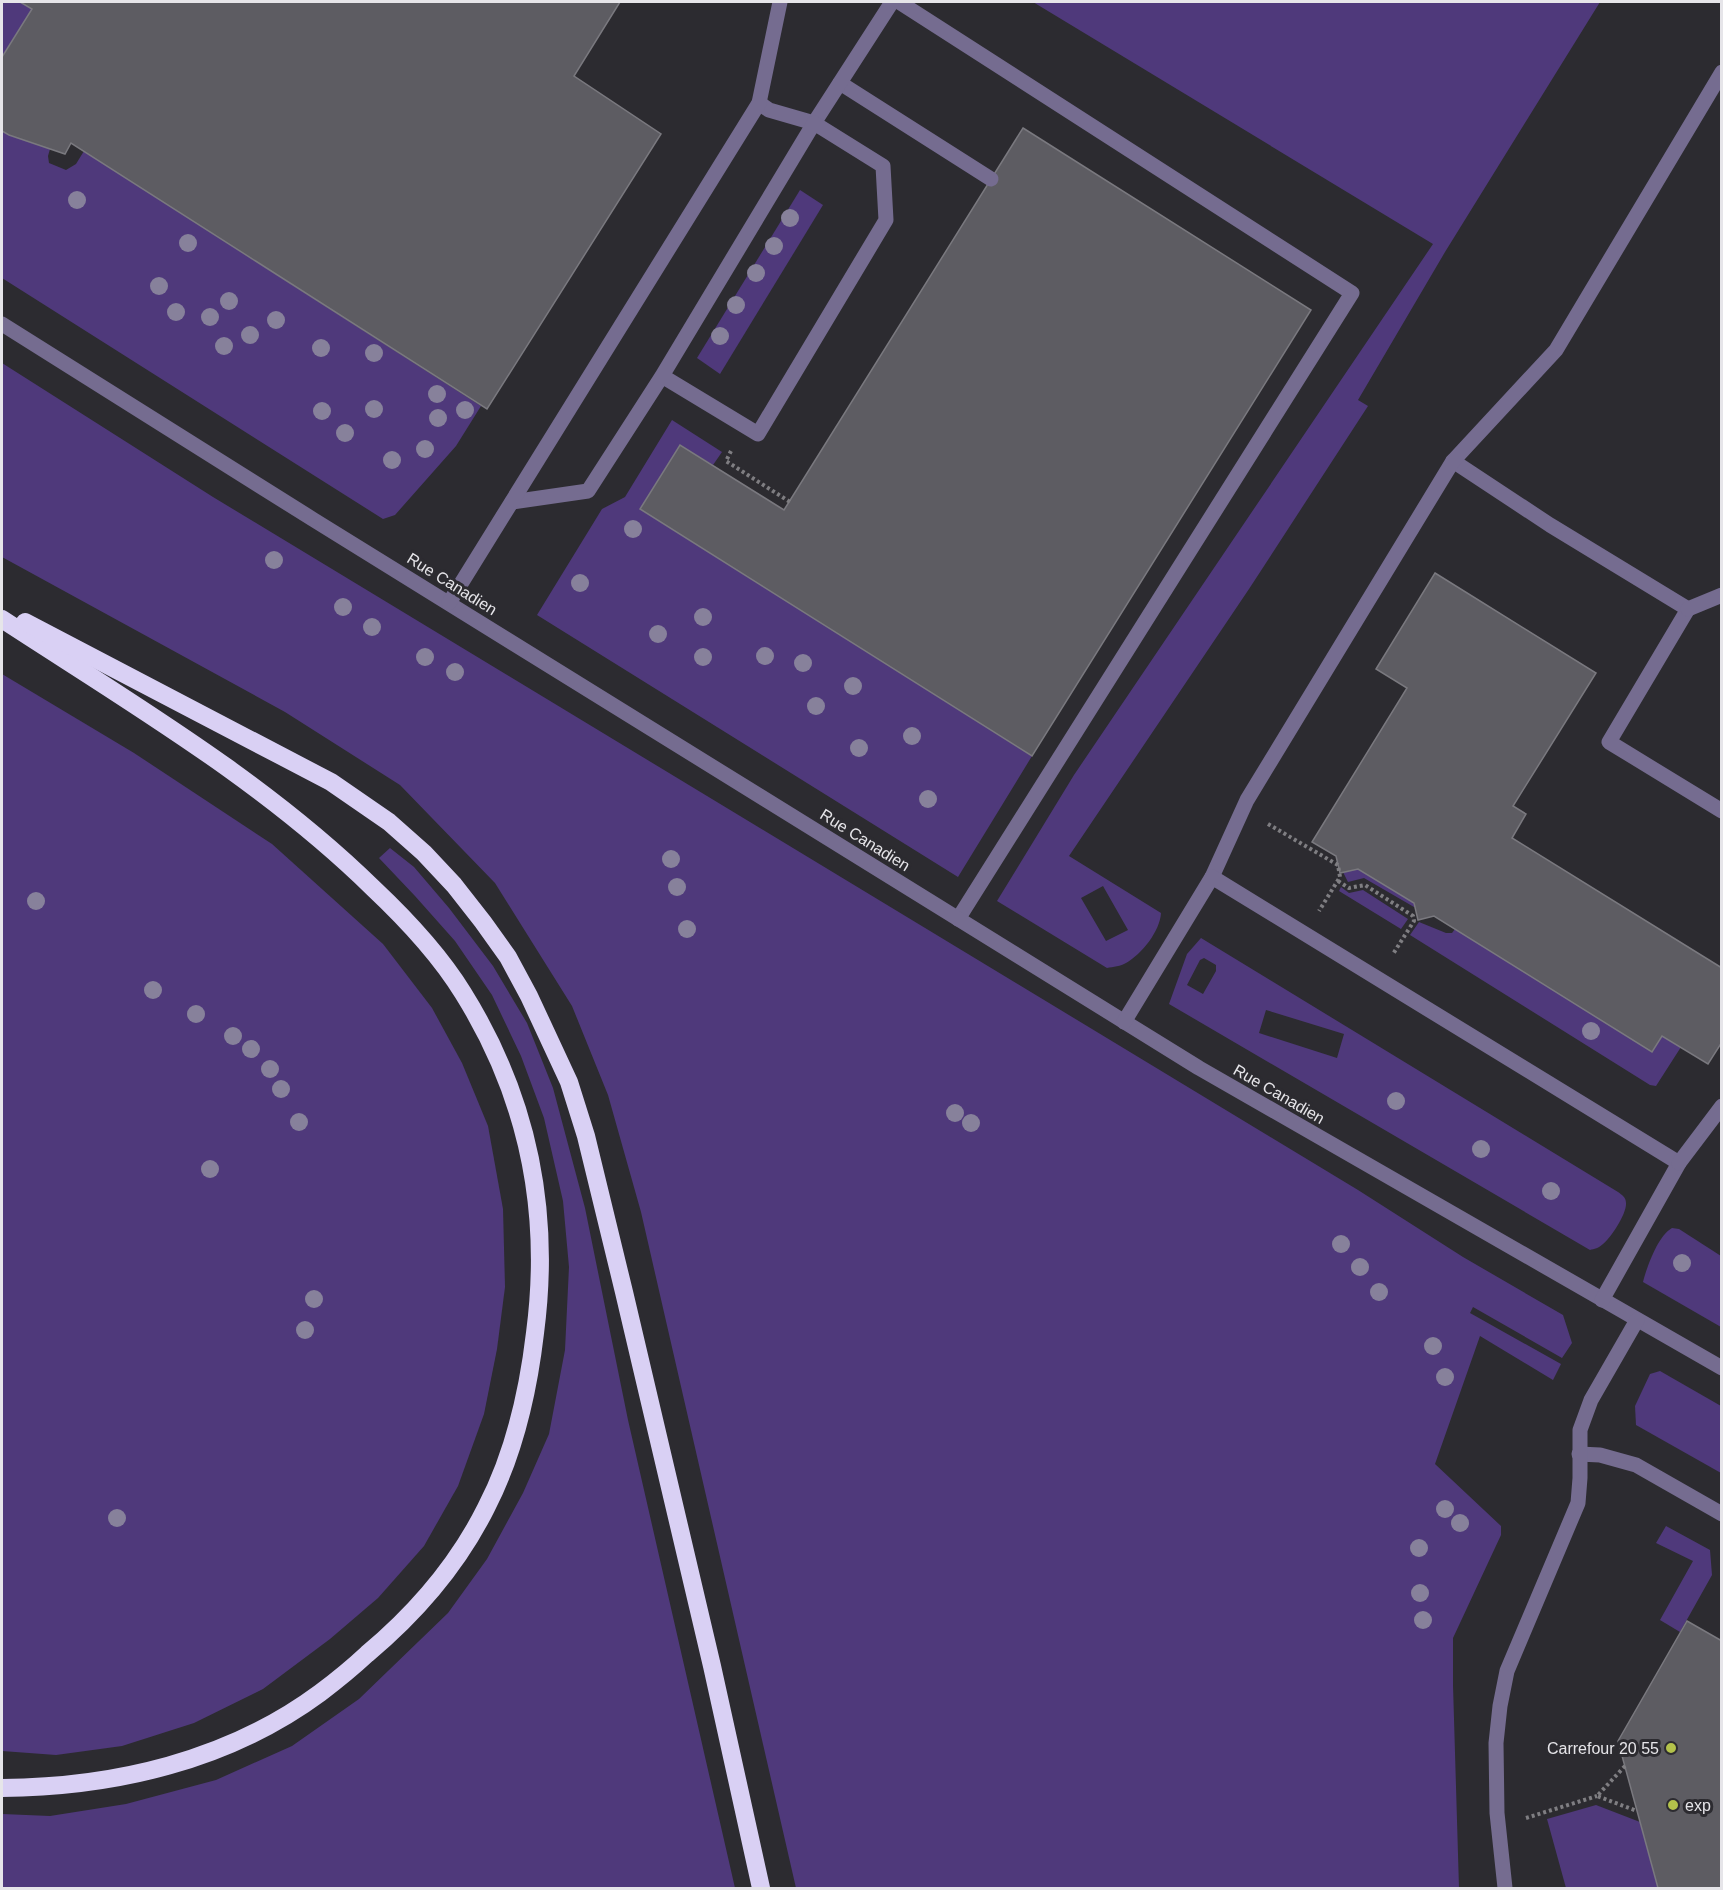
<svg xmlns="http://www.w3.org/2000/svg" width="1723" height="1890" viewBox="0 0 1723 1890" font-family="Helvetica,sans-serif">
	<style>
		.green { fill: #4f397b; fill-rule: evenodd }
		.building { fill: #5d5c62; stroke: #7a797f; stroke-width: 1.5 }
		.lines { fill: none; stroke-linecap: round; stroke-linejoin: round }
		.path { stroke: #7f7e82; stroke-width: 4; stroke-dasharray: 3 3; stroke-linecap: butt }
		.minor { stroke: #756c90; stroke-width: 15 }
		.highway { stroke: #d9d0f4; stroke-width: 18 }
		.tree { fill: #87819b }
		.poi-dot { fill: #b3c24b; stroke: #2c2b30; stroke-width: 2 }
		.labels { text-anchor: middle; dominant-baseline: central; stroke-width: 6; stroke-linejoin: round; paint-order: stroke }
		.street-label { font-size: 16px; fill: #e6e5e9; stroke: #2c2b30 }
		.poi-label { font-size: 16px; fill: #e6e5e9; stroke: #2c2b30; text-anchor: end }
	</style>
	<rect width="100%" height="100%" fill="#2c2b30"/>
	<g class="green">
		<path d="M2 2H20L32 9 2 57Z"/>
		<path d="M1033 2H1600L1445 252 1358 400 1368 406 1249 589 1069 856 1161 913C1160 931 1142 954 1126 963 1121 966 1113 967 1107 968L997 901 1074 775 1433 244ZM1103 886 1128 930 1106 941 1081 898Z"/>
		<path d="M2 131 9 135 50 149 48 156 49 163 66 170 76 164 84 151 481 406 456 446 395 515 383 519 2 278Z"/>
		<path d="M800 190 823 205 720 374 697 358Z"/>
		<path d="M2 363 213 497 1358 1190 1463 1257 1563 1315 1572 1343 1562 1358 1473 1307 1470 1313 1561 1364 1553 1380 1480 1336 1435 1464 1501 1526V1535L1453 1638V1685L1459 1888H796L641 1212 608 1095 572 1006 495 883 400 785 285 712 2 557Z"/>
		<path d="M672 420 722 452 713 465 680 445 640 509 1032 756 958 877 537 615 602 509 625 497Z"/>
		<path d="M2 674 134 753 272 844 383 944 432 1008 462 1063 488 1126 503 1209 505 1287 497 1349 484 1414 458 1486 424 1546 378 1598 330 1639 263 1689 194 1723 122 1746 56 1755 2 1751Z"/>
		<path d="M390 848 414 867 449 908 493 966 527 1023 553 1088 585 1208 628 1420 735 1888H2V1814L50 1816 126 1804 216 1780 292 1746 359 1699 448 1613 487 1559 523 1493 549 1434 565 1350 569 1267 563 1201 544 1118 521 1056 492 995 455 941 415 896 379 858Z"/>
		<path d="M1358 869 1414 903V907L1364 878 1348 882 1343 872Z"/>
		<path d="M1341 887 1349 893 1363 890 1408 919 1401 929 1339 891Z"/>
		<path d="M1419 922 1446 933H1452L1455 929 1652 1051 1662 1036 1681 1047 1656 1086 1650 1085 1410 935Z"/>
		<path d="M1201 938 1618 1192C1622 1195 1626 1197 1626 1203 1627 1213 1611 1238 1603 1244 1599 1248 1594 1249 1590 1250L1169 1004 1187 954ZM1204 958 1216 965V971L1203 994 1187 985 1200 960ZM1266 1010 1344 1034 1337 1058 1259 1033Z"/>
		<path d="M1672 1228 1679 1229 1721 1256V1327L1643 1282C1647 1266 1658 1236 1672 1228Z"/>
		<path d="M1660 1371 1721 1406V1473L1636 1425 1635 1406 1650 1374Z"/>
		<path d="M1666 1526 1710 1550 1712 1575 1680 1632 1660 1620 1693 1561 1656 1543Z"/>
		<path d="M1596 1805 1640 1822 1658 1888H1566L1547 1819Z"/>
	</g>
	<g class="building">
		<path d="M20 2H620L574 76 661 134 487 409 71 143 65 154 9 135 2 131V57L32 9Z"/>
		<path d="M1023 128 1311 310 1032 756 640 509 680 445 784 510Z"/>
		<path d="M1435 573 1596 673 1513 806 1526 814 1512 838 1722 968V1042L1708 1064 1662 1036 1652 1052 1434 916 1418 920 1414 903 1358 869 1340 873 1336 856 1312 842 1407 688 1376 669Z"/>
		<path d="M1687 1621 1722 1641V1888H1658L1618 1741Z"/>
	</g>
	<g class="lines">
		<g class="path">
			<path d="M731 451 726 461 790 502"/>
			<path d="M1268 824 1338 865 1340 877 1319 911"/>
			<path d="M1338 881 1349 888 1365 885 1413 916 1414 921 1393 954"/>
			<path d="M1625 1766 1597 1796 1637 1811"/>
			<path d="M1526 1818 1597 1796"/>
		</g>
		<g class="minor">
			<path d="M899 2 1352 293 958 919"/>
			<path d="M840 83 991 179"/>
			<path d="M759 103 769 110 814 123 892 2"/>
			<path d="M2 324 314 520 1199 1068 1722 1368"/>
			<path d="M1453 461 1550 525 1688 609 1609 742 1722 811"/>
			<path d="M512 502 588 491 662 376 814 123 883 166 886 220 758 434 662 376"/>
			<path d="M449 603 759 103 780 2"/>
			<path d="M1688 609 1722 595"/>
			<path d="M1212 877 1247 800 1453 461 1556 350 1722 72"/>
			<path d="M1124 1022 1212 877 1679 1163 1602 1300"/>
			<path d="M1679 1163 1722 1106"/>
			<path d="M1579 1454 1600 1455 1636 1465 1722 1514"/>
			<path d="M1505 1888 1497 1813 1496 1743 1500 1706 1507 1671 1578 1503 1580 1478V1430L1591 1400 1637 1320"/>
		</g>
		<g class="highway">
			<path d="M2 619C129 702 264 781 373 888 407 920 439 954 463 993 528 1097 551 1211 535 1333 528 1393 514 1454 486 1508 457 1566 416 1613 367 1654 352 1668 336 1681 320 1693 228 1761 114 1787 2 1788"/>
			<path d="M25 622 331 782 389 822 424 853 454 885 483 922 508 957 529 996 569 1082 586 1136 624 1292 712 1666 761 1888"/>
		</g>
	</g>
	<g class="tree">
		<circle cx="77" cy="200" r="9"/>
		<circle cx="790" cy="218" r="9"/>
		<circle cx="188" cy="243" r="9"/>
		<circle cx="774" cy="246" r="9"/>
		<circle cx="756" cy="273" r="9"/>
		<circle cx="159" cy="286" r="9"/>
		<circle cx="229" cy="301" r="9"/>
		<circle cx="736" cy="305" r="9"/>
		<circle cx="176" cy="312" r="9"/>
		<circle cx="210" cy="317" r="9"/>
		<circle cx="276" cy="320" r="9"/>
		<circle cx="250" cy="335" r="9"/>
		<circle cx="720" cy="336" r="9"/>
		<circle cx="224" cy="346" r="9"/>
		<circle cx="321" cy="348" r="9"/>
		<circle cx="374" cy="353" r="9"/>
		<circle cx="437" cy="394" r="9"/>
		<circle cx="374" cy="409" r="9"/>
		<circle cx="465" cy="410" r="9"/>
		<circle cx="322" cy="411" r="9"/>
		<circle cx="438" cy="418" r="9"/>
		<circle cx="345" cy="433" r="9"/>
		<circle cx="425" cy="449" r="9"/>
		<circle cx="392" cy="460" r="9"/>
		<circle cx="633" cy="529" r="9"/>
		<circle cx="274" cy="560" r="9"/>
		<circle cx="580" cy="583" r="9"/>
		<circle cx="343" cy="607" r="9"/>
		<circle cx="703" cy="617" r="9"/>
		<circle cx="372" cy="627" r="9"/>
		<circle cx="658" cy="634" r="9"/>
		<circle cx="765" cy="656" r="9"/>
		<circle cx="425" cy="657" r="9"/>
		<circle cx="703" cy="657" r="9"/>
		<circle cx="803" cy="663" r="9"/>
		<circle cx="455" cy="672" r="9"/>
		<circle cx="853" cy="686" r="9"/>
		<circle cx="816" cy="706" r="9"/>
		<circle cx="912" cy="736" r="9"/>
		<circle cx="859" cy="748" r="9"/>
		<circle cx="928" cy="799" r="9"/>
		<circle cx="671" cy="859" r="9"/>
		<circle cx="677" cy="887" r="9"/>
		<circle cx="36" cy="901" r="9"/>
		<circle cx="687" cy="929" r="9"/>
		<circle cx="153" cy="990" r="9"/>
		<circle cx="196" cy="1014" r="9"/>
		<circle cx="1591" cy="1031" r="9"/>
		<circle cx="233" cy="1036" r="9"/>
		<circle cx="251" cy="1049" r="9"/>
		<circle cx="270" cy="1069" r="9"/>
		<circle cx="281" cy="1089" r="9"/>
		<circle cx="1396" cy="1101" r="9"/>
		<circle cx="955" cy="1113" r="9"/>
		<circle cx="299" cy="1122" r="9"/>
		<circle cx="971" cy="1123" r="9"/>
		<circle cx="1481" cy="1149" r="9"/>
		<circle cx="210" cy="1169" r="9"/>
		<circle cx="1551" cy="1191" r="9"/>
		<circle cx="1341" cy="1244" r="9"/>
		<circle cx="1682" cy="1263" r="9"/>
		<circle cx="1360" cy="1267" r="9"/>
		<circle cx="1379" cy="1292" r="9"/>
		<circle cx="314" cy="1299" r="9"/>
		<circle cx="305" cy="1330" r="9"/>
		<circle cx="1433" cy="1346" r="9"/>
		<circle cx="1445" cy="1377" r="9"/>
		<circle cx="1445" cy="1509" r="9"/>
		<circle cx="117" cy="1518" r="9"/>
		<circle cx="1460" cy="1523" r="9"/>
		<circle cx="1419" cy="1548" r="9"/>
		<circle cx="1420" cy="1593" r="9"/>
		<circle cx="1423" cy="1620" r="9"/>
	</g>
	<g class="poi-dot">
		<circle cx="1671" cy="1748" r="6"/>
		<circle cx="1673" cy="1805" r="6"/>
	</g>
	<g class="labels">
		<g class="street-label">
			<text transform="translate(452 584) rotate(32)">Rue Canadien</text>
			<text transform="translate(865 840) rotate(32)">Rue Canadien</text>
			<text transform="translate(1279 1094) rotate(30)">Rue Canadien</text>
		</g>
		<g class="poi-label">
			<text x="1659" y="1748">Carrefour 20 55</text>
			<text x="1685" y="1805" text-anchor="start">exp</text>
		</g>
	</g>
	<rect width="1723" height="1890" fill="none" stroke="#e6e5e9" stroke-width="6"/>
</svg>
